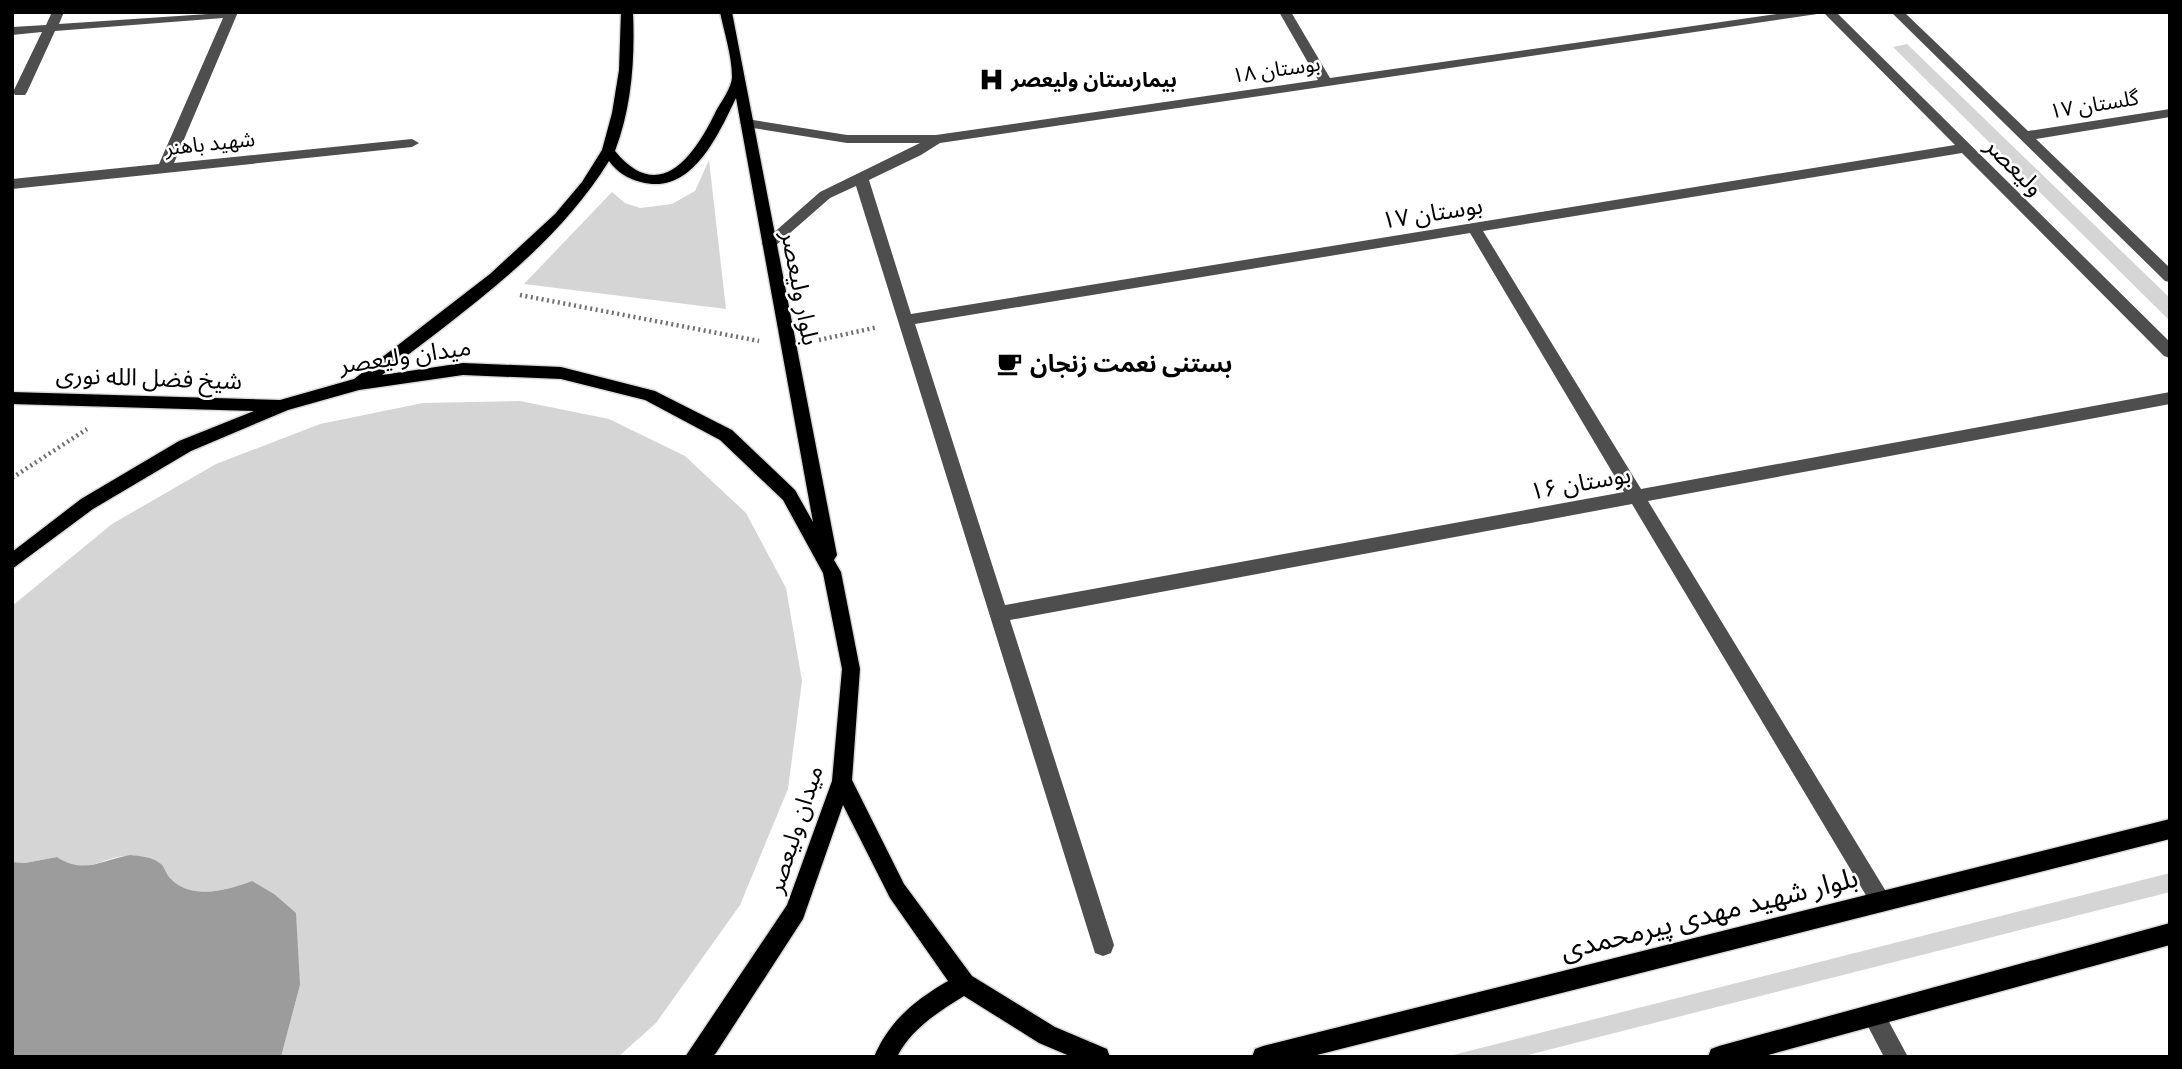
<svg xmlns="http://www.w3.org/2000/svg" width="2182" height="1069" viewBox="0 0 2182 1069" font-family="'Archivo Narrow','Noto Sans Arabic',sans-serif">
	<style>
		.green { fill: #d5d5d5 }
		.water { fill: #9c9c9c }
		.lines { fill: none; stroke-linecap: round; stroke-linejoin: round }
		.major-casing { stroke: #dbdbdb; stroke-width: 3 }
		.path { stroke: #707070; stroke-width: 4.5; stroke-dasharray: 2 3.5; stroke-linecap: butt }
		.minor { fill: #4e4e4e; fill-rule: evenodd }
		.major { fill: #000; fill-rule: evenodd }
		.labels { text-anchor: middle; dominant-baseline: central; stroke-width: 5; stroke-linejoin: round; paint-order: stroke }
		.far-street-label { font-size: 21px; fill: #000; stroke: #fff }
		.far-poi-label { font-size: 21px; font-weight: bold; fill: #000; stroke: #fff; text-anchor: start }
		.street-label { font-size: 24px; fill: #000; stroke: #fff }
		.poi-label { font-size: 24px; font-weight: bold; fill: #000; stroke: #fff; text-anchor: start }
		.near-street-label { font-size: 28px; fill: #000; stroke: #fff }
	</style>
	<rect width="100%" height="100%" fill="#fff"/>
	<g class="green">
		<path d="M1907 44 2170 298V321L1893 47Z"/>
		<path d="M709 160 726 309 524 284 612 192 625 203 640 208 672 204 695 191Z"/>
		<path d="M520 401 609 419 685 456 746 513 786 588 802 681 788 789 740 905 656 1023 618 1057H281L300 985 252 881C228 890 190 901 170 878 156 862 159 858 135 856 102 853 92 879 57 857L25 863 12 862V606L112 524 216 464 320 424 423 403Z"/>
		<path d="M2170 873V892L1520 1057H1445Z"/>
	</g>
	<path class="water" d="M130 855C140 856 153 857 161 864 165 868 166 874 170 878 191 901 228 890 252 881L274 894 296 913 300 985 281 1057H12V862L25 863 57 857C85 875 101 860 130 855Z"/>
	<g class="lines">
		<defs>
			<g id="major">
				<path d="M621 12H633C635 58 632 107 615 151 660 206 695 155 716 111 721 102 732 87 732 77 732 56 724 32 720 12H732L837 555 834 560 841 572 860 669 852 780 904 884 972 976 1055 1027 1107 1049 1110 1057H1072L1039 1043 964 996C938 1012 911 1029 897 1057H874C889 1021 915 1000 948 981L890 898 843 805 803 919 716 1053 712 1057H685L787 905 832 781 842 669 823 573 783 500 720 440 645 400 561 379 463 375 359 390 288 410 191 451 93 509 12 569V552L81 499 179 441 254 411 12 404V392L280 400 354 379 490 274 555 214 582 182 602 150 612 113 619 70ZM736 98 813 522 795 490 732 430 655 391 561 367 463 363 382 375C464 311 553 251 609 161 617 172 628 179 641 182 692 196 718 135 736 98Z"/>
				<path d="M2170 819V839L1309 1057H1252L1255 1049 1263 1046Z"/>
				<path d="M2170 923V945L1761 1057H1708L1711 1049 1719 1046Z"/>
			</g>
		</defs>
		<use href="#major" class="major-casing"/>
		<g class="path">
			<path d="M520 295 759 341"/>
			<path d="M819 340 878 327"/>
			<path d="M12 478 87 429"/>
		</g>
		<g class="minor">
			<path d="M52 12H64L59 24 238 12 174 163 412 139 419 143 412 147 12 189V179L159 164 223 18 55 31 27 92 25 95H15L13 92 42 32 12 35V27L46 25Z"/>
			<path d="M1279 12H1291L1330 78 1790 12H1836L2170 342V358L2164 356 1962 153 1483 231 1641 489 2170 392V404L1648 501 1887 893 1891 900 1887 907 1880 911 1873 907 1632 504 1010 620 1114 945 1111 953 1103 956 1095 953 856 186 830 198 774 247H764L762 243 820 192 920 143H847L747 127 740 123 747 119 847 135H936L1318 80ZM1824 13 1955 145 911 314 869 180 921 155 940 143ZM1470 233 1624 492 1005 605 915 324Z"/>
			<path d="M1891 12H1904L2028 131 2170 109V117L2036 139 2170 268V282L2165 281Z"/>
			<path d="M1873 1004 1881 1007 1908 1057H1884L1862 1015 1865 1007Z"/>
		</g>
		<use href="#major" class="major"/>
	</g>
	<defs>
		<symbol id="hospital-bare" viewBox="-9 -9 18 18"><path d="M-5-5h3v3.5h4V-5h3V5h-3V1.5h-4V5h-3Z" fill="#000" stroke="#fff" stroke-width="2.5" paint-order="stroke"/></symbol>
		<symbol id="cafe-bare" viewBox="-9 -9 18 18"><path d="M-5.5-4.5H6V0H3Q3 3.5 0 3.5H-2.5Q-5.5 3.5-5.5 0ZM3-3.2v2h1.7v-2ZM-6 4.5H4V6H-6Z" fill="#000" stroke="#fff" stroke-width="2.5" paint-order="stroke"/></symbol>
	</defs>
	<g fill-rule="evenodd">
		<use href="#hospital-bare" x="974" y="62" width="35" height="35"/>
		<use href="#cafe-bare" x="992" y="346" width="35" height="35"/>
	</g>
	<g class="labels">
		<g class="far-street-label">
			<text transform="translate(1276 69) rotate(-8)">بوستان ۱۸</text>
			<text transform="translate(2094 104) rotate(-9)">گلستان ۱۷</text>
			<text transform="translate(210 143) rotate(-6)">شهید باهنر</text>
		</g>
		<g class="far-poi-label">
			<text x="1011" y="79">بیمارستان ولیعصر</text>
		</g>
		<g class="street-label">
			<text transform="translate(2015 166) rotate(45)">ولیعصر</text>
			<text transform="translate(1432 212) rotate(-9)">بوستان ۱۷</text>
			<text transform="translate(801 288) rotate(79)">بلوار ولیعصر</text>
			<text transform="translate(405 355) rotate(-8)">میدان ولیعصر</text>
			<text transform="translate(149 377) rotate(2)">شیخ فضل الله نوری</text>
			<text transform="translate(1580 482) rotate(-10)">بوستان ۱۶</text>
			<text transform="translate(794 829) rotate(-72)">میدان ولیعصر</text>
		</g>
		<g class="poi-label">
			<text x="1030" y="363">بستنی نعمت زنجان</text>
		</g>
		<g class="near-street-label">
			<text transform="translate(1709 913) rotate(-14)">بلوار شهید مهدی پیرمحمدی</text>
		</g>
	</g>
	<rect width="2182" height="1069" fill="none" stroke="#000000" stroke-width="28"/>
</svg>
